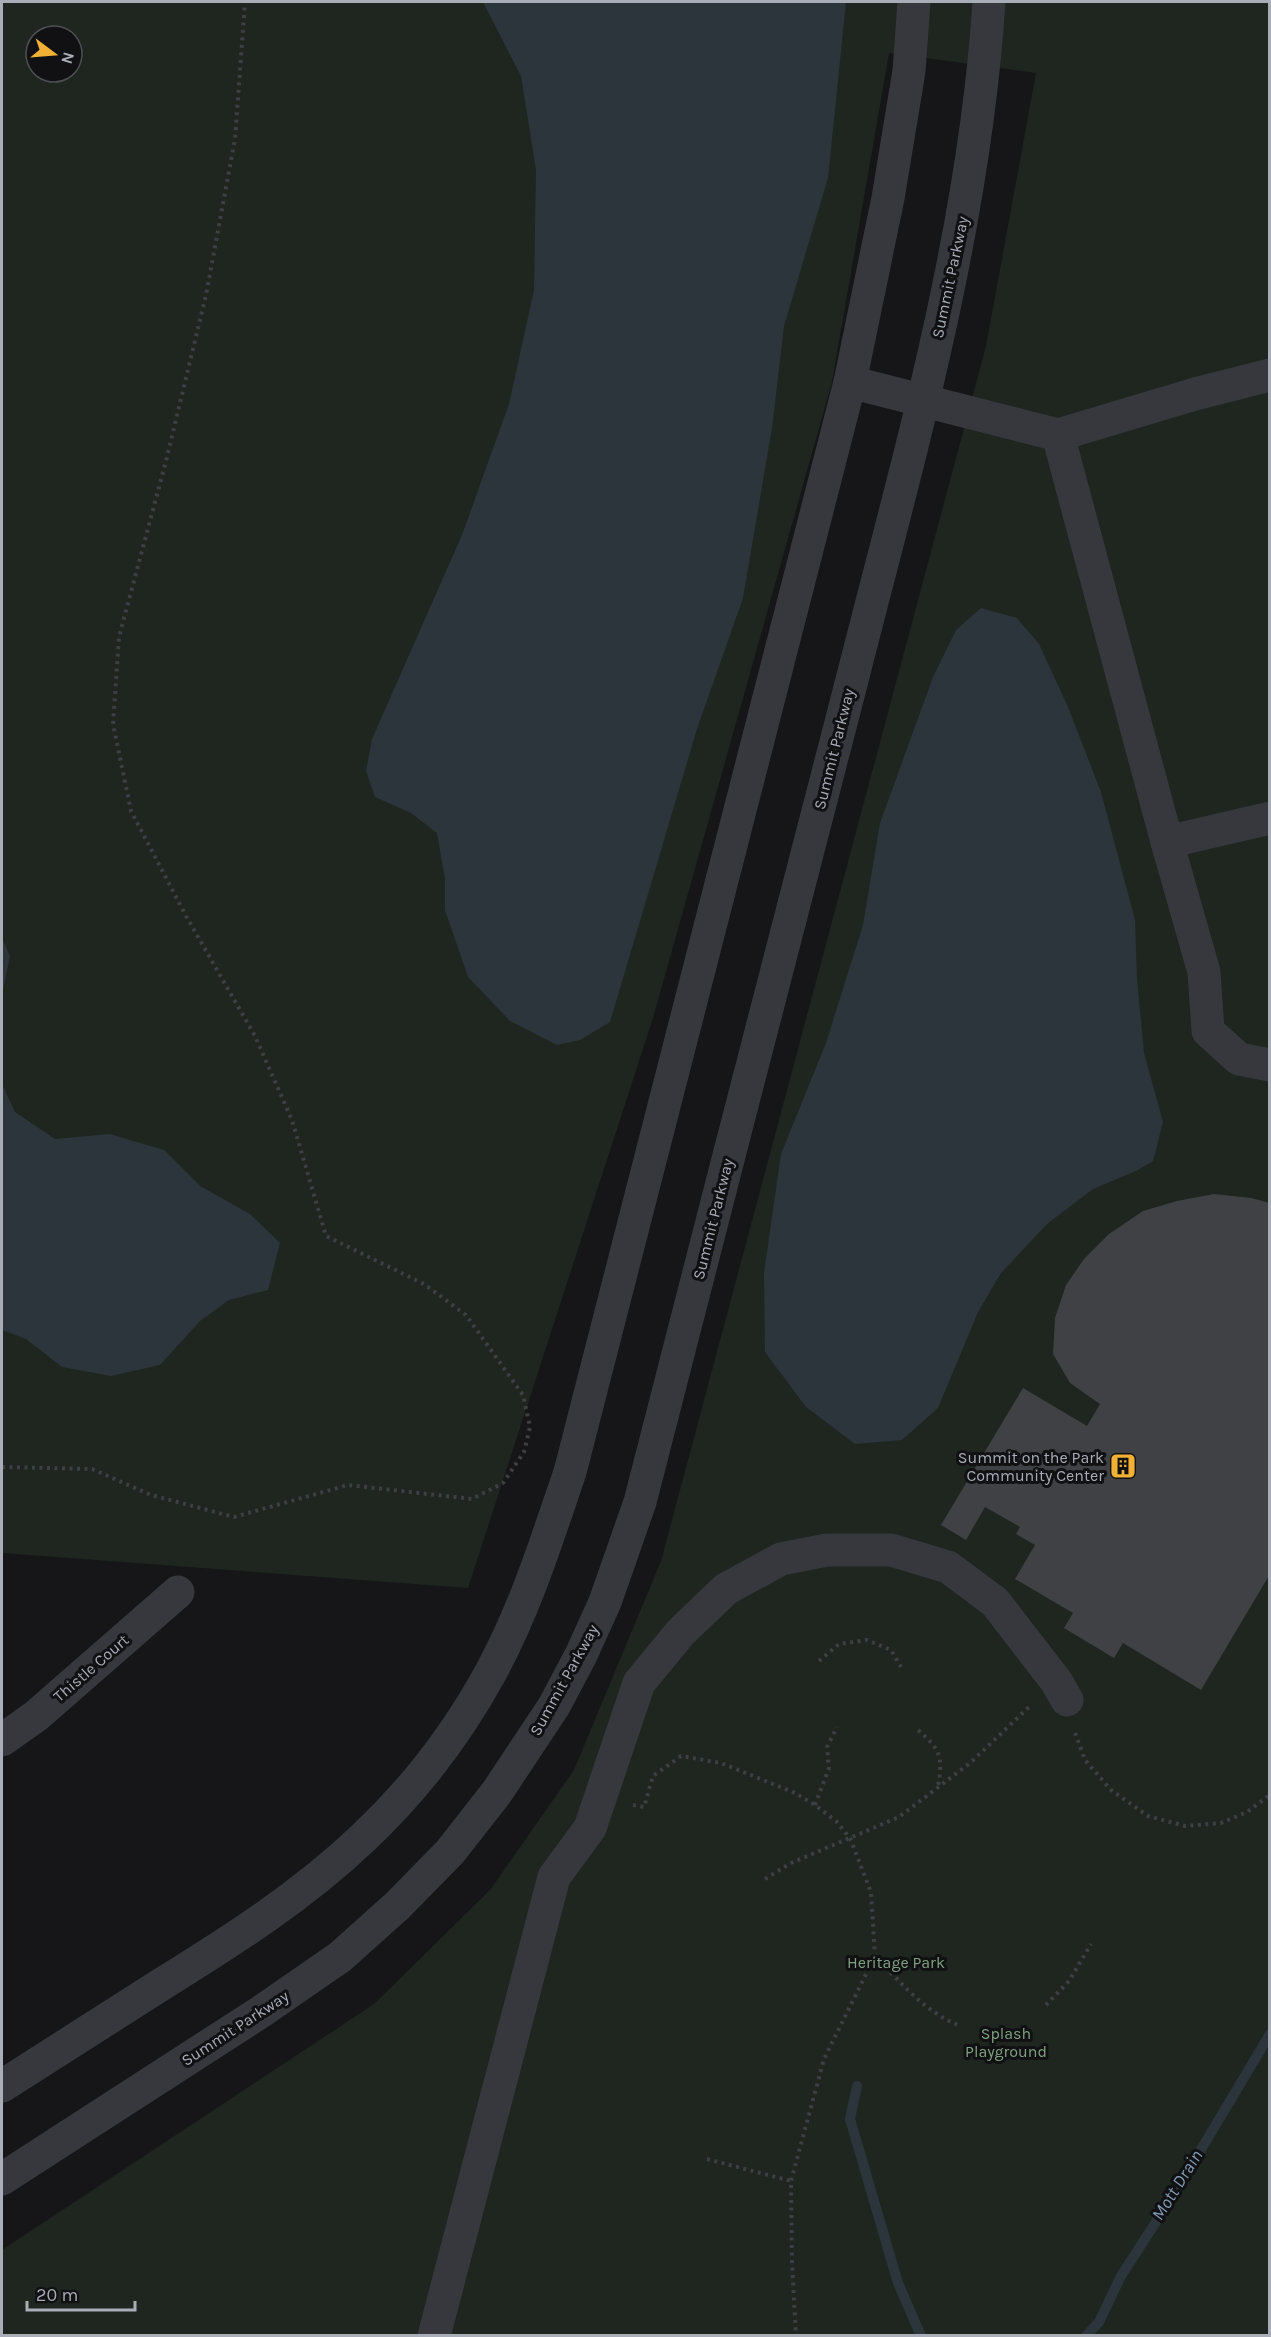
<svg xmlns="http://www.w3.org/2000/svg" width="1271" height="2337" viewBox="0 0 1271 2337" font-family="Karla,sans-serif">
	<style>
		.green { fill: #1e261f; fill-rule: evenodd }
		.water { fill: #2c353c }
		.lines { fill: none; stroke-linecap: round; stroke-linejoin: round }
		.stream { stroke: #2c353c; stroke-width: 10 }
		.building { fill: #404145 }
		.path { stroke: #3d3f44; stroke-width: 4; stroke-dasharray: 3 4.5; stroke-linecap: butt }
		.minor { stroke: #37383d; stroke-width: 33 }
		.labels { text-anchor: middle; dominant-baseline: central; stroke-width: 6; stroke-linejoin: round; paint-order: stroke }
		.street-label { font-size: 16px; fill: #a8adb8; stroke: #111113 }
		.poi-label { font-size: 16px; fill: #a8adb8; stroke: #111113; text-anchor: end }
		.park-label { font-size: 16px; fill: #7fa381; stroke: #111113 }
		.water-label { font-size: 18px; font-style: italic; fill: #7f9bb3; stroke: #111113 }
	</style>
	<rect width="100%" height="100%" fill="#161618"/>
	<path class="green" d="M2 2H1269V2335H2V2250L374 2004 490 1890 574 1770 661 1561 986 346 1036 73 889 53 832 382 653 1018 468 1588 2 1553ZM36 36H72V72H36Z"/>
	<g class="water">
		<path d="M483 2H846L828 178 784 326 772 428 743 598 697 729 610 1022 580 1040 557 1045 510 1021 468 977 445 910V879L437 833 411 813 375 797 366 771 372 739 462 535 509 404 534 290 536 170 521 76Z"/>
		<path d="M981 608 1017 618 1039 644 1068 707 1101 792 1135 920 1137 979 1144 1053 1163 1122 1153 1161 1136 1171 1093 1189 1047 1224 1001 1273 978 1312 938 1408 902 1440 855 1444 806 1407 765 1352 764 1273 781 1154 826 1043 863 925 880 823 933 677 956 630Z"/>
		<path d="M2 938 10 956 2 995Z"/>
		<path d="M2 1084 15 1112 55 1139 110 1134 164 1150 200 1186 250 1214 280 1243 268 1290 229 1300 200 1321 160 1365 111 1376 62 1367 26 1339 2 1330Z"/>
	</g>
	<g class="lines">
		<g class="stream">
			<path d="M857 2086 850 2119 898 2283 921 2336"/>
			<path d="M1086 2336 1099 2322 1121 2276 1178 2188 1270 2034"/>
		</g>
	</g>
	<path class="building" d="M1214 1194 1251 1198 1270 1203V1574L1201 1690 1123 1643 1114 1658 1064 1628 1073 1613 1015 1579 1035 1545 1016 1534 1020 1527 985 1507 966 1540 941 1525 1023 1388 1087 1426 1100 1404 1070 1383 1053 1354 1055 1318 1066 1285 1084 1259 1109 1234 1143 1211 1177 1201Z"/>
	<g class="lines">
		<g class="path">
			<path d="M2 1467 92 1469 151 1495 234 1517 348 1485 472 1499 503 1483 524 1452 530 1427 523 1395 466 1315 424 1284 326 1236 292 1120 255 1036 186 916 131 811 113 724 119 637 166 461 206 295 235 139 245 2"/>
			<path d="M819 1661 839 1644 867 1640 891 1650 901 1667"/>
			<path d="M918 1730C941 1750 943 1757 938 1786"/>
			<path d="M1075 1733 1085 1760 1111 1790 1148 1816 1185 1826 1221 1823 1247 1812 1270 1795"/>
			<path d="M633 1805 644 1807 653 1776 681 1756 721 1763 795 1793 815 1805 836 1821 850 1838 871 1892 875 1956 824 2059 791 2181 792 2262 796 2336"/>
			<path d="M815 1805 829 1768 827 1747 837 1727"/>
			<path d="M765 1879 791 1863 899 1817 970 1763 1030 1706"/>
			<path d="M875 1956C899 1981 925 2012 958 2025"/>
			<path d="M1046 2005 1069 1981 1091 1944"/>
			<path d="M707 2159 791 2181"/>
		</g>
		<g class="minor">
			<path d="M850 382 1058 435 1195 394 1270 375"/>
			<path d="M1058 435 1167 842 1204 972 1208 1031 1239 1059 1270 1065"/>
			<path d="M1167 842 1270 818"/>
			<path d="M2 1740 36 1716 178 1592"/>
			<path d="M2 2086C55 2052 109 2018 162 1984 233 1940 302 1896 363 1838 414 1790 459 1731 492 1670 526 1607 547 1539 570 1472L850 382 888 198 909 71 914 2"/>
			<path d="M2 2179 262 2011 340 1957 397 1906 450 1852 497 1792 554 1706 581 1655 605 1602 640 1502C710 1229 780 957 851 684 908 459 974 234 989 2"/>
			<path d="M434 2336 554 1877 590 1828 639 1683 681 1632 726 1589 781 1559 827 1550H891L948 1567 995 1602 1056 1681 1067 1700"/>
		</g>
	</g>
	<defs>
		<symbol id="building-square" viewBox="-11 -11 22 22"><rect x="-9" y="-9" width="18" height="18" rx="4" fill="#f2b134" stroke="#111113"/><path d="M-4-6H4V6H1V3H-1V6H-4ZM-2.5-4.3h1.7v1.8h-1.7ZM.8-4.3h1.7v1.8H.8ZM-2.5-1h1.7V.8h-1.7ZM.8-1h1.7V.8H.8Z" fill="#111"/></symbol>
	</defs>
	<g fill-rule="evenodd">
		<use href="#building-square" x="1108" y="1451" width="30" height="30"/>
	</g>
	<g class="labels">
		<g class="street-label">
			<text transform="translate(950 277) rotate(-78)">Summit Parkway</text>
			<text transform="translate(834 749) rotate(-76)">Summit Parkway</text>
			<text transform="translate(713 1219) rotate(-76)">Summit Parkway</text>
			<text transform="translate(91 1668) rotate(-41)">Thistle Court</text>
			<text transform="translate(564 1680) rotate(-61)">Summit Parkway</text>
			<text transform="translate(235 2028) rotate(-33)">Summit Parkway</text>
		</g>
		<g class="poi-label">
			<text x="1104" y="1457">Summit on the Park<tspan x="1104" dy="18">Community Center</tspan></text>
		</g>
		<g class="park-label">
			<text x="896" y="1962">Heritage Park</text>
			<text x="1006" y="2033">Splash<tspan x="1006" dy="18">Playground</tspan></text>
		</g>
		<g class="water-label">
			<text transform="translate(1177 2185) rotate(-58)">Mott Drain</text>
		</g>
	</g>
	<rect width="1271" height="2337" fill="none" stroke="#a8adb8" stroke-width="6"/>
	<g transform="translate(54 54) rotate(106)"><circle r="28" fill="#111113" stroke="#4d4f55" stroke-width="1.5"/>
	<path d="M0-4.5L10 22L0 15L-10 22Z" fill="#f2b134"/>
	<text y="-9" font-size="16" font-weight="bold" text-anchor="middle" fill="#a8adb8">N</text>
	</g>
	<path d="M27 2301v9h108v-9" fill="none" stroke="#a8adb8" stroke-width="3"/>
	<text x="36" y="2301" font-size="18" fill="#a8adb8" stroke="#111113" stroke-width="4.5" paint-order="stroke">20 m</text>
</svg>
